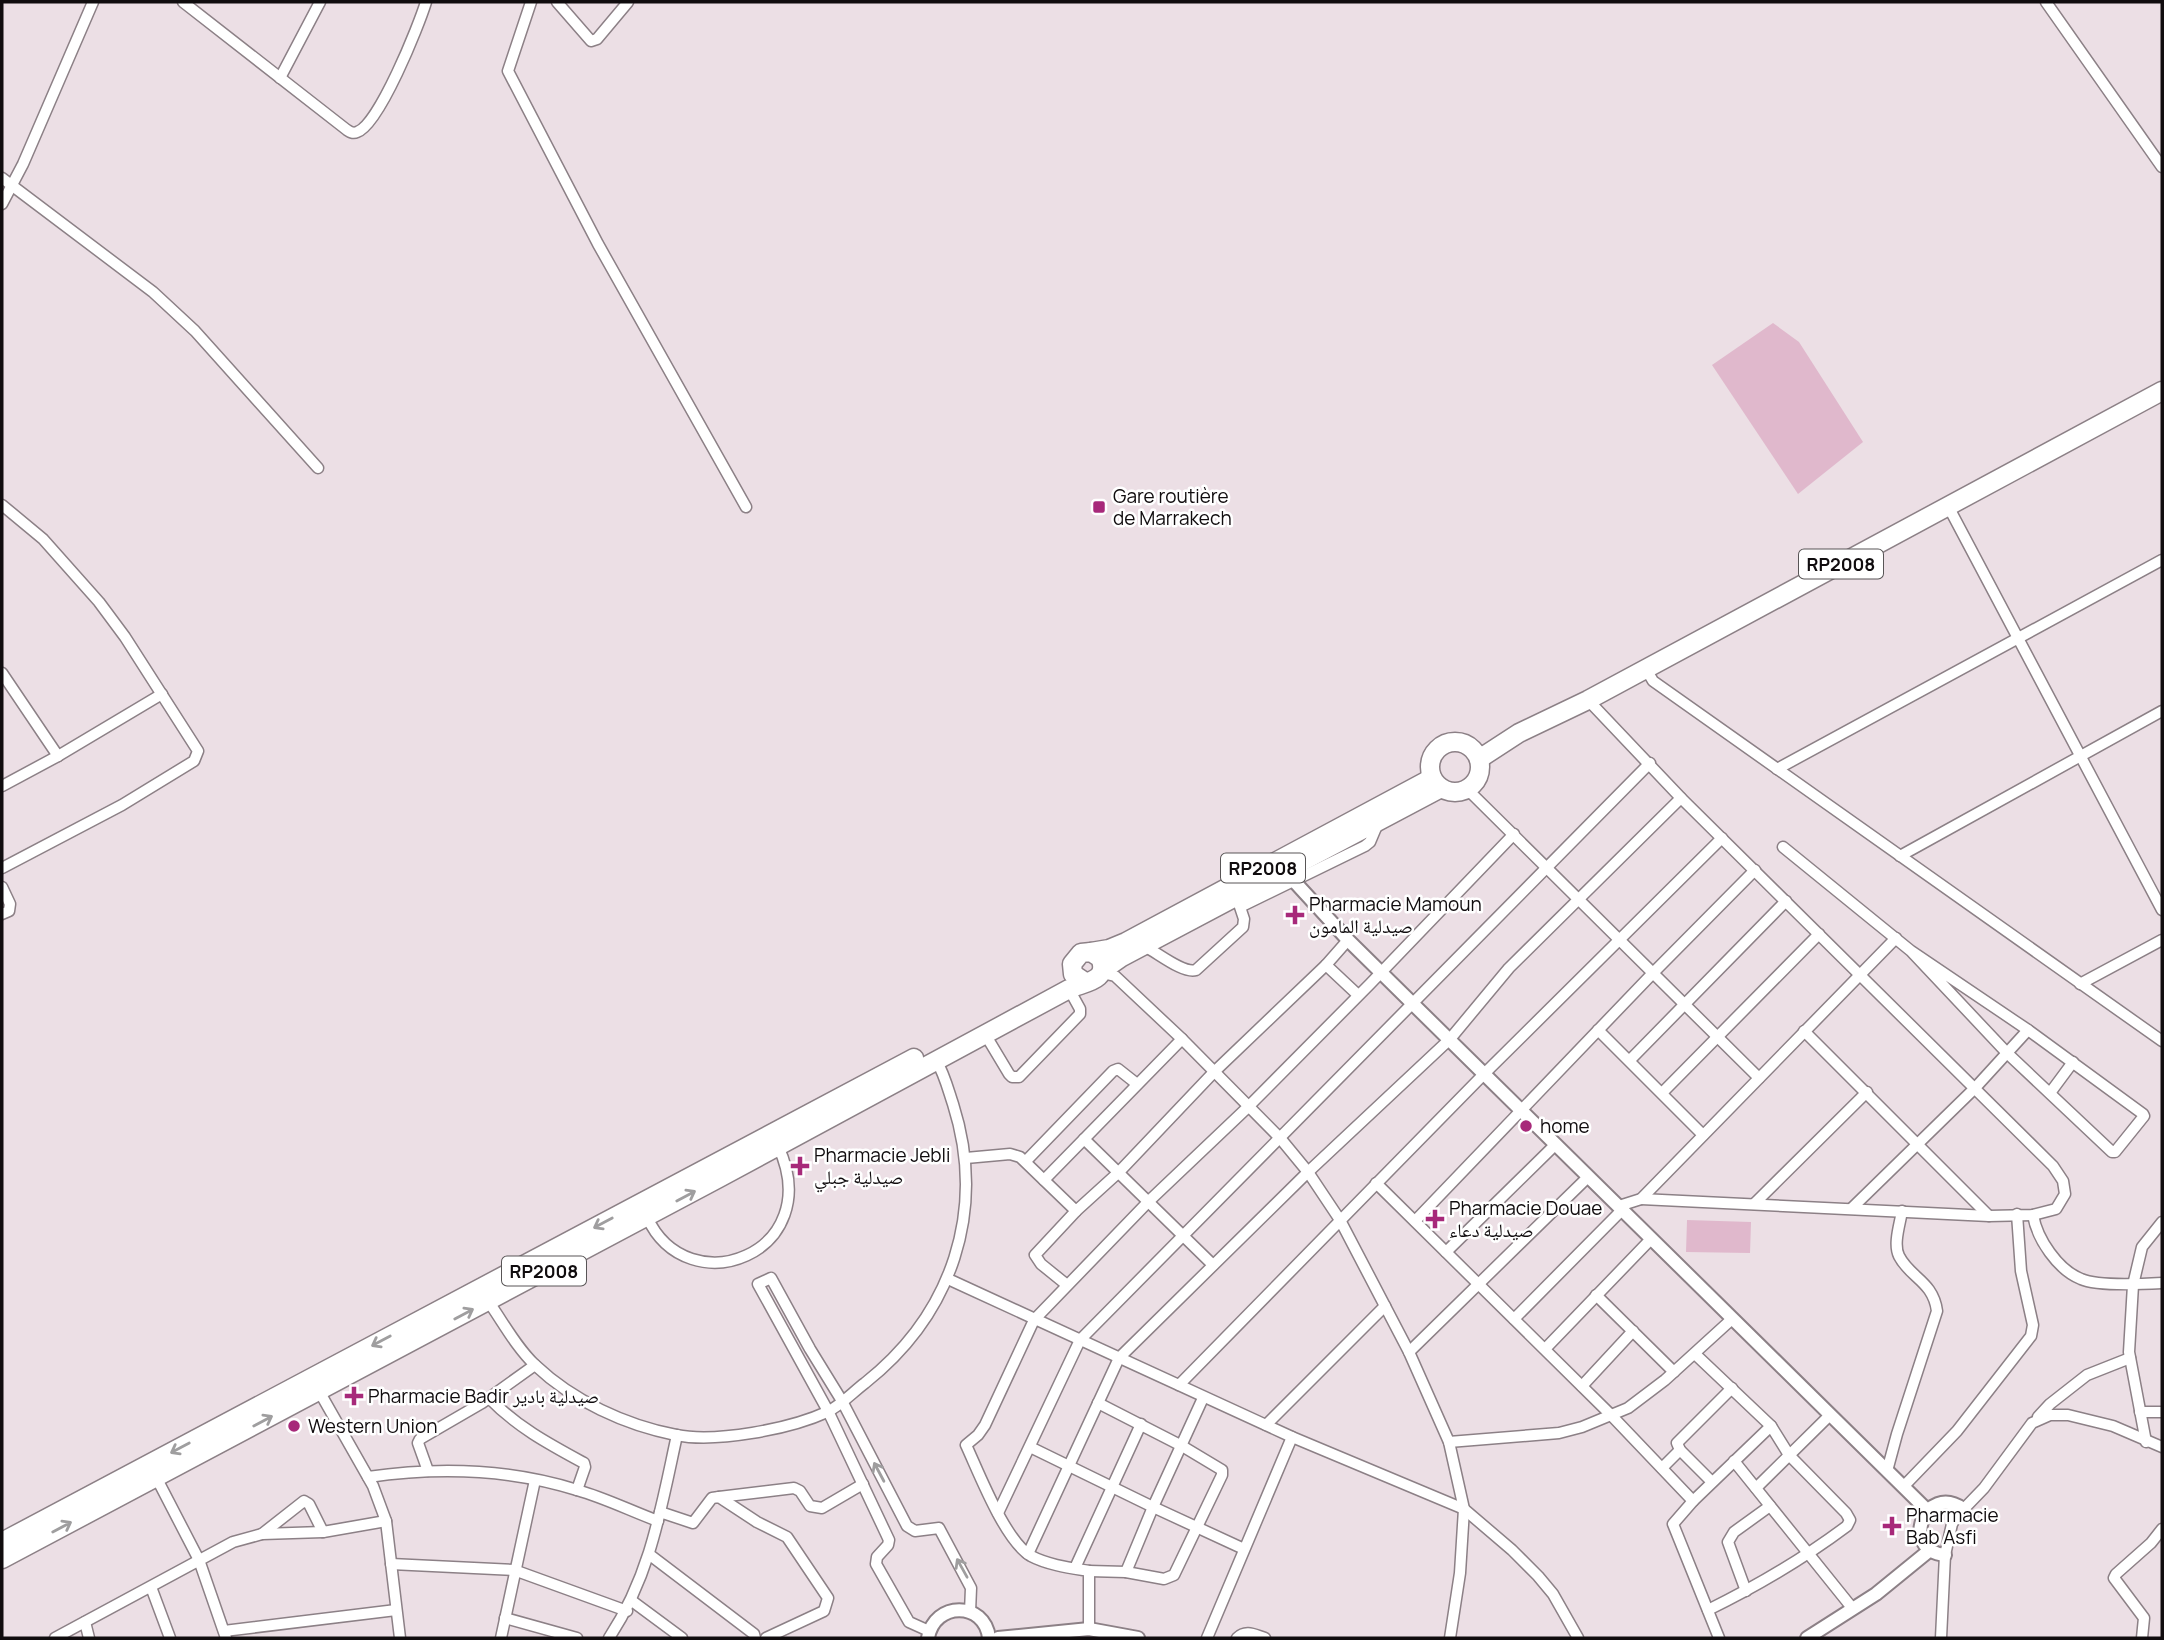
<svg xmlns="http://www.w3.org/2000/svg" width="2164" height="1640" viewBox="0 0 2164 1640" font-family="Manrope,'Noto Naskh Arabic',sans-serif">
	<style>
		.green { fill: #e0b8cc }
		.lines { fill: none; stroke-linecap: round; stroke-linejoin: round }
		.street-casing { stroke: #8c8086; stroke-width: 13 }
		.secondary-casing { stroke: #8c8086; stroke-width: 16 }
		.highway-casing { stroke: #8c8086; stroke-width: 21 }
		.street { stroke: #fff; stroke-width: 10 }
		.secondary { stroke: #fff; stroke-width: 12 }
		.highway { stroke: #fff; stroke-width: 18 }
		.oneway { stroke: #9f9e9f }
		.poi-dot { fill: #a7297a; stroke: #fff; stroke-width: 2.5 }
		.labels { text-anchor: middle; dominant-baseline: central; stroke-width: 5; stroke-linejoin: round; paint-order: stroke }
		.shield { fill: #fff; stroke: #585556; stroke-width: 2 }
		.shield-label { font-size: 18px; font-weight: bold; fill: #100c0e }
		.poi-label { font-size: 19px; fill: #100c0e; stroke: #fff; text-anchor: start }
	</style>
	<rect width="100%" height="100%" fill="#ecdfe5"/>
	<g class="green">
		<path d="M1773 323 1799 342 1863 442 1798 494 1712 365Z"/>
		<path d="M1687 1220 1751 1222 1750 1253 1686 1252Z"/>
	</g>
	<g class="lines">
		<defs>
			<g id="street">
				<path d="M183 2 347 130C350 132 353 134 357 132 379 125 419 25 426 2"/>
				<path d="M531 2 508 71 598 244 746 507"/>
				<path d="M557 2 591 41 597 39 628 2"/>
				<path d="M2046 2 2162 167"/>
				<path d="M280 78 320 2"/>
				<path d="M2 178 153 292 195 331 318 468"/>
				<path d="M2 204 23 164 93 2"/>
				<path d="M2 505 43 539 99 602 125 637 198 751 194 761 122 805 2 868"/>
				<path d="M1948 506 2162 910"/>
				<path d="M1646 669 1653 681 2162 1041"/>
				<path d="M2 673 58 756"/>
				<path d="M1588 700 1681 798 2053 1166 2063 1181 2065 1194 2056 1209 2033 1215 1989 1216 1641 1199"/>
				<path d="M1777 769 2162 560"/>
				<path d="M2 786 58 756 162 694"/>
				<path d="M1467 789 1759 1078"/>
				<path d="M1783 847 1911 951 2028 1030 2143 1114 2144 1116 2115 1152H2112L2007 1053 1911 951"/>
				<path d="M1900 856 2162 711"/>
				<path d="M2 887 10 904 9 911 2 914"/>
				<path d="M1144 946C1157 952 1183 974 1196 970L1243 927 1244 919 1240 907 1365 846 1370 842 1378 823"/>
				<path d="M1326 965 1358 995"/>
				<path d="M1102 973 1115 976 1182 1039 1280 1138 1308 1172 1340 1220 1409 1352 1449 1442 1464 1509 1460 1573 1450 1638"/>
				<path d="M2080 984 2162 940"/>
				<path d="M1598 1030 1703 1135"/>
				<path d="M1804 1031 1989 1216"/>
				<path d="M985 1034 1009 1074 1012 1077H1019L1080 1014V1009L1069 989"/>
				<path d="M1630 1060 1786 901"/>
				<path d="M1662 1093 1819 934"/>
				<path d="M2050 1093 2073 1062"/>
				<path d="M1084 1139 1213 1265"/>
				<path d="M966 1158 1010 1154 1020 1157 1076 1211 1119 1172 1214 1072 1326 965 1348 940"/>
				<path d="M1026 1161 1113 1071 1118 1069 1137 1084"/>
				<path d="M1044 1180 1182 1039"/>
				<path d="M1376 1183 1611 1415 1693 1501 1673 1524 1719 1638"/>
				<path d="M1754 1204 1867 1092"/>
				<path d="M1619 1206 1641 1199 1896 938"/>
				<path d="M1852 1208 1975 1088 2028 1030"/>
				<path d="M2033 1215C2037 1239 2058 1270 2081 1279 2096 1286 2144 1284 2162 1283"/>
				<path d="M647 1217C688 1307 828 1253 778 1146"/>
				<path d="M1415 1221 1653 973 1755 870"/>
				<path d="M1446 1252 1556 1144"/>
				<path d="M948 1279 1292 1437 1464 1509 1512 1550 1538 1576 1553 1594 1578 1638"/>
				<path d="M1067 1285 1041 1264 1035 1255 1076 1211"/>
				<path d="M1596 1295 1674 1372"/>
				<path d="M488 1301C503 1322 516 1347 535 1365 573 1401 625 1425 676 1435 716 1443 790 1429 827 1412 840 1406 853 1392 865 1383 952 1314 987 1211 953 1104 948 1089 944 1073 936 1060"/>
				<path d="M1514 1319 1622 1210"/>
				<path d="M1545 1349 1651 1239"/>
				<path d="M1409 1352 1588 1177"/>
				<path d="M1695 1354 1771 1426 1789 1455 1846 1513 1850 1520 1847 1526C1803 1559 1757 1586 1708 1610"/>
				<path d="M1179 1385 1484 1074 1722 838"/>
				<path d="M1582 1386 1633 1331"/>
				<path d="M319 1391 373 1486 386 1521 400 1638"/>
				<path d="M489 1398C517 1427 549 1444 584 1463L585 1467 577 1490"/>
				<path d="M1098 1403 1182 1446 1222 1470V1475L1174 1575 1164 1579 1126 1572"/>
				<path d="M2140 1412H2162"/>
				<path d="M2038 1417 2050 1404 2087 1375 2130 1358"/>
				<path d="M1266 1425 1385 1306"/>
				<path d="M1449 1442 1559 1433 1582 1427 1628 1408 1665 1380 1732 1319"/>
				<path d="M2146 1442 2129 1352 2133 1285 2142 1247 2162 1222"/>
				<path d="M1030 1447 1153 1507 1244 1549"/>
				<path d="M1734 1461 1853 1609"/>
				<path d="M1662 1468 1680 1450"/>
				<path d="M428 1471 418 1443 420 1439 482 1403 535 1365"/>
				<path d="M1887 1471 1897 1434 1937 1311C1933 1281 1910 1278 1899 1256 1893 1244 1900 1224 1902 1211"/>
				<path d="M156 1477 199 1560 226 1638"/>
				<path d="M368 1477C437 1467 510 1469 577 1490 605 1498 631 1511 658 1521"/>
				<path d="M1712 1482 1680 1450 1677 1443 1732 1388"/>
				<path d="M1903 1487 1957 1431 2031 1336 2033 1325 2021 1271 2017 1214"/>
				<path d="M1756 1488 1830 1415"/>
				<path d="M719 1497 794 1488 800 1491 810 1506 822 1508 863 1484"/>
				<path d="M1693 1501 1771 1426"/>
				<path d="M660 1512 693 1523 712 1498 719 1497 757 1522 787 1537 828 1598 824 1611 766 1638"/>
				<path d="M998 1513 1080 1340 1650 763"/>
				<path d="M262 1534 304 1501 309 1504 323 1532"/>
				<path d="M1028 1554 1119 1358 1308 1172 1450 1039 1509 968 1681 798"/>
				<path d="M650 1555 754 1634 755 1638"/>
				<path d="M391 1564 514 1570 627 1611"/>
				<path d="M1075 1568 1141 1424"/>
				<path d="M1089 1571 1126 1572 1153 1507 1203 1398"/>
				<path d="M151 1587 170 1638"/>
				<path d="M1746 1591 1728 1542 1734 1532 1770 1506"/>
				<path d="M632 1601 682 1638"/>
				<path d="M505 1618 577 1638"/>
				<path d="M85 1622 89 1638"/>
				<path d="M1089 1629V1571C1071 1568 1048 1565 1031 1556 1005 1541 979 1473 966 1445L978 1435 985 1425 1034 1320 1149 1201 1248 1107 1370 984 1514 834"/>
				<path d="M224 1631 396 1610"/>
				<path d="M929 1631 909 1622 876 1564 877 1557 888 1545 889 1540 828 1411 758 1284 771 1278 810 1349 842 1401 907 1526 915 1531 939 1528 971 1588 970 1612"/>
				<path d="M55 1638 233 1542 262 1534 323 1532 386 1521"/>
				<path d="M501 1638 535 1480"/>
				<path d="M609 1638C651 1574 661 1508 677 1435"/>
				<path d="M1207 1638 1292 1437"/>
				<path d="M1237 1638C1246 1629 1255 1635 1265 1638"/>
				<path d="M1941 1638 1945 1555 1952 1524 1957 1516 1984 1488 2032 1423 2050 1415H2068L2113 1426 2162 1447"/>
				<path d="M2142 1638 2144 1618 2114 1578 2116 1574 2151 1543 2162 1529"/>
			</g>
			<g id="secondary">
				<path d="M1289 870 1293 880 1348 940 1928 1511"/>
				<path d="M1945 1555C1899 1550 1925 1482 1963 1509"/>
				<path d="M928 1638C934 1601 985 1601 989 1638"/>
				<path d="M998 1638 1089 1629 1138 1638"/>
				<path d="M1807 1638 1876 1594 1930 1550"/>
			</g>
			<g id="highway">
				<circle cx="1455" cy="767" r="25"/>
				<path d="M1479 759 1519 733 1588 700 2162 391"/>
				<path d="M1091 952 1109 949 1126 942 1432 778"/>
				<path d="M1102 971 1122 957 1441 788"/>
				<path d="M2 1542 914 1058"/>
				<path d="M2 1559 719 1178 1069 989C1085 982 1110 981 1100 958L1091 952 1081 953 1072 964 1073 974 1085 982"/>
			</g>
		</defs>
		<use href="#street" class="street-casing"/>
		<use href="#secondary" class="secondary-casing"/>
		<use href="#highway" class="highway-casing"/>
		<use href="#street" class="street"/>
		<use href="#secondary" class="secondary"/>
		<use href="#highway" class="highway"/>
	</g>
	<defs><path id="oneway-shaft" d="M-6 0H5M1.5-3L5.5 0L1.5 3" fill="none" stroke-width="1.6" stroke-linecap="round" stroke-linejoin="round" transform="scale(1.75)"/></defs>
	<g class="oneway">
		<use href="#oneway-shaft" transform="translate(686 1196) rotate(-28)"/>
		<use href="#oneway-shaft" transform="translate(603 1223) rotate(152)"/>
		<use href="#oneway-shaft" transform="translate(464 1314) rotate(-28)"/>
		<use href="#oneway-shaft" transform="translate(381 1341) rotate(152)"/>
		<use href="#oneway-shaft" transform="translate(263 1421) rotate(-28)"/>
		<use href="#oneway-shaft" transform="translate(180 1448) rotate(152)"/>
		<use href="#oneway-shaft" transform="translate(879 1472) rotate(-118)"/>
		<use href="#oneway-shaft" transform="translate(62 1527) rotate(-28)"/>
		<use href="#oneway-shaft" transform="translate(962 1568) rotate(-119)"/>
	</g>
	<g class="poi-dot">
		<rect x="1092" y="500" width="14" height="14" rx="3.5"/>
		<path d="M1291.5 904.5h7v7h7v7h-7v7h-7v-7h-7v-7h7z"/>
		<circle cx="1526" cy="1126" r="7"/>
		<path d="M796.5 1155.5h7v7h7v7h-7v7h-7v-7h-7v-7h7z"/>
		<path d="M1431.5 1208.5h7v7h7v7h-7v7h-7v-7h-7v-7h7z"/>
		<path d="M350.5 1385.5h7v7h7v7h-7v7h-7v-7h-7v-7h7z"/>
		<circle cx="294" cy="1426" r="7"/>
		<path d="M1888.5 1515.5h7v7h7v7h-7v7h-7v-7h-7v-7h7z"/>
	</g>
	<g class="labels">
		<g class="shield">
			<rect x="1799" y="549.5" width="84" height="29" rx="5"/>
			<rect x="1221" y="853.5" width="84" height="29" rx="5"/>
			<rect x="502" y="1256.5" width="84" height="29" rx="5"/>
		</g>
		<g class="shield-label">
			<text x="1841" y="564">RP2008</text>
			<text x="1263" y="868">RP2008</text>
			<text x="544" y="1271">RP2008</text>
		</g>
		<g class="poi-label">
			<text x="1113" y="496">Gare routière<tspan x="1113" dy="22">de Marrakech</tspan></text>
			<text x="1309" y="904">Pharmacie Mamoun<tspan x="1309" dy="22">صيدلية المامون</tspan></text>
			<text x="1540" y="1126">home</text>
			<text x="814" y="1155">Pharmacie Jebli<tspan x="814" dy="22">صيدلية جبلي</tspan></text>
			<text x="1449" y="1208">Pharmacie Douae<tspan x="1449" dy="22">صيدلية دعاء</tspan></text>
			<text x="368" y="1396">Pharmacie Badir صيدلية بادير</text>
			<text x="308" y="1426">Western Union</text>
			<text x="1906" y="1515">Pharmacie<tspan x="1906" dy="22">Bab Asfi</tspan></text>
		</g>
	</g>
	<rect width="2164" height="1640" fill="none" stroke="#100c0e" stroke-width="7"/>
</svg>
